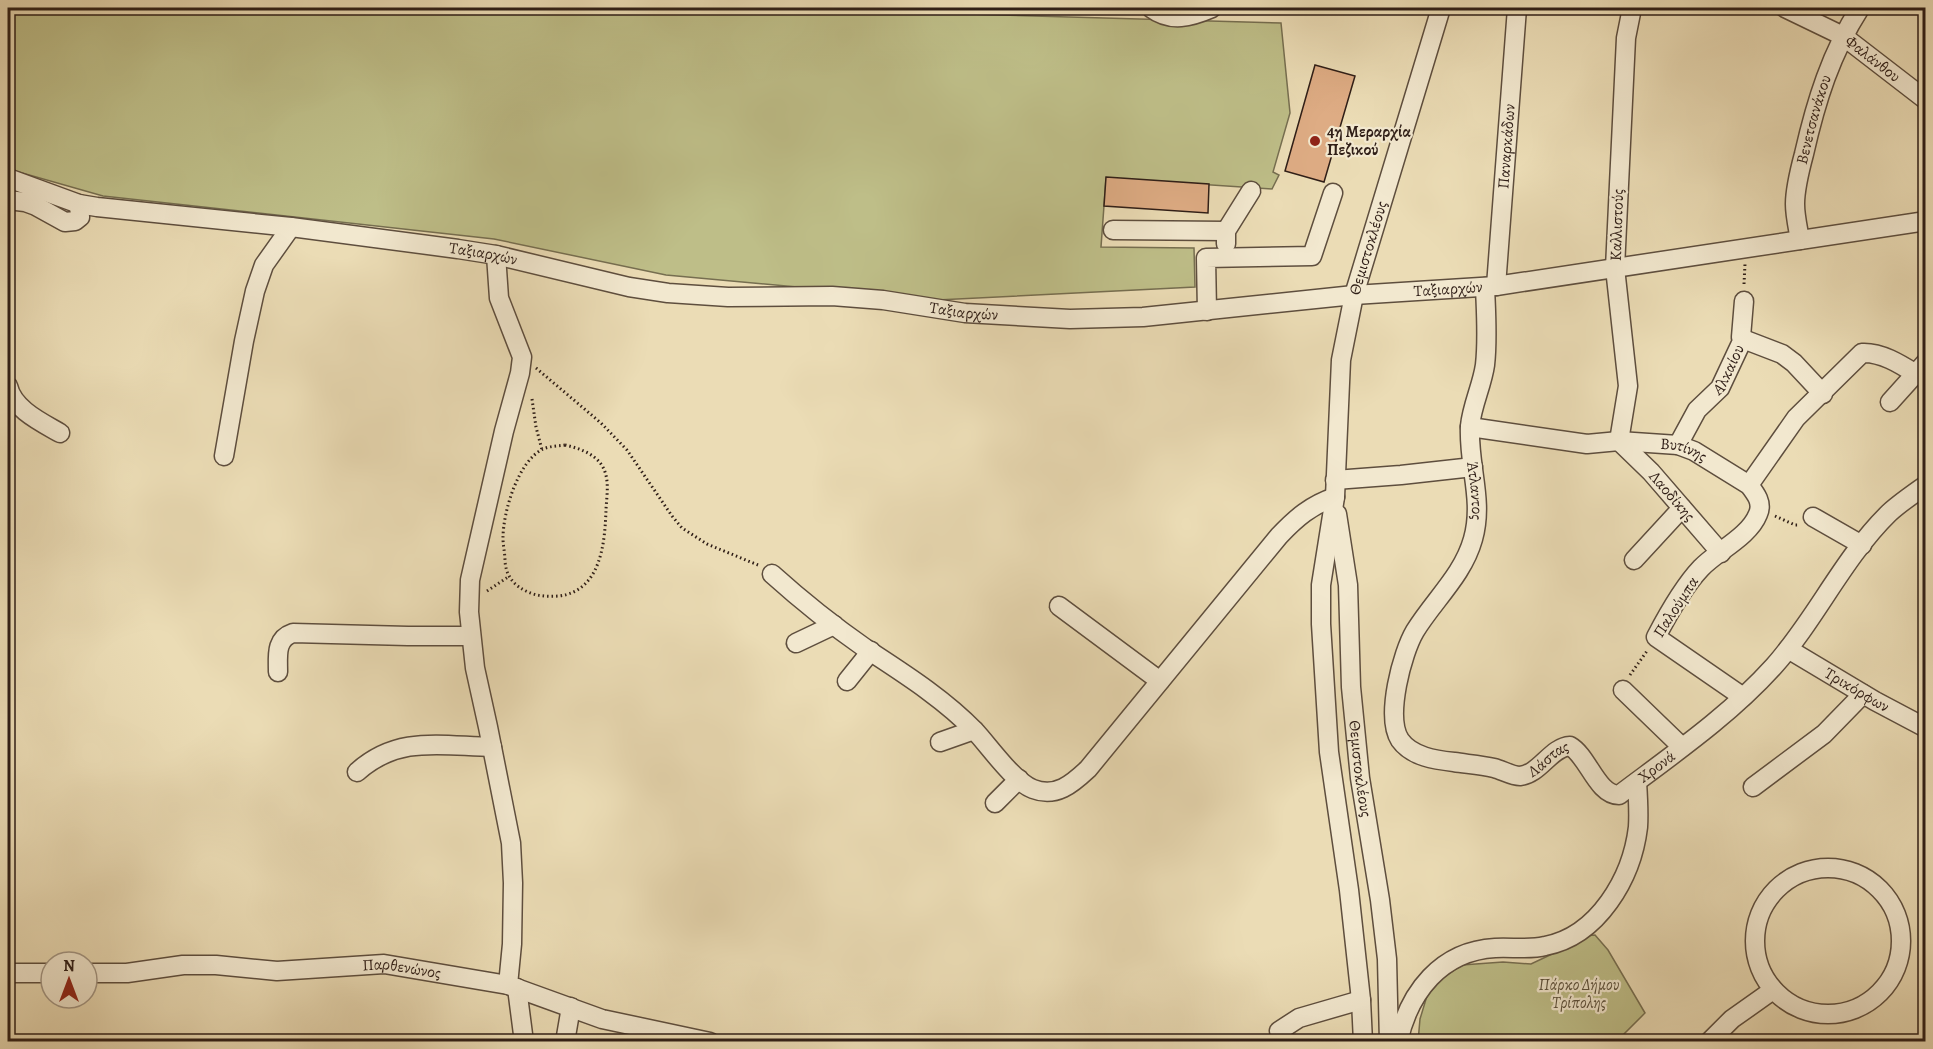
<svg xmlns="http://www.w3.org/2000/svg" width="1933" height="1049" viewBox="0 0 1933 1049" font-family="Alegreya,serif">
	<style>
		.green { fill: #bebe88; stroke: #766e50; stroke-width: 1.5 }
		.building { fill: #deac84; stroke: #2f1e17; stroke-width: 1.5 }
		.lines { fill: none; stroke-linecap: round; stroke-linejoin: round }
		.minor-casing { stroke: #5e4e3e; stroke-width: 21 }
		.path { stroke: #2f1e17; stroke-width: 3; stroke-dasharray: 1.5 3; stroke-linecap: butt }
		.minor { stroke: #f2e8cf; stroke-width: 18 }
		.poi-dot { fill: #8f2418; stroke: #f2e8cf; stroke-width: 2 }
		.labels { text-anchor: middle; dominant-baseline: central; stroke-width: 4.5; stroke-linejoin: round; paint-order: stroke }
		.street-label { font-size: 16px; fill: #2f1e17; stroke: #f2e8cf }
		.poi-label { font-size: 16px; font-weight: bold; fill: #2f1e17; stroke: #f2e8cf; text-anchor: start }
		.park-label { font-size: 16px; font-style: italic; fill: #5a4e39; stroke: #f2e8cf }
	</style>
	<rect width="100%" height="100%" fill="#ebdcb5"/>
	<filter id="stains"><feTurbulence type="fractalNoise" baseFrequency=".00333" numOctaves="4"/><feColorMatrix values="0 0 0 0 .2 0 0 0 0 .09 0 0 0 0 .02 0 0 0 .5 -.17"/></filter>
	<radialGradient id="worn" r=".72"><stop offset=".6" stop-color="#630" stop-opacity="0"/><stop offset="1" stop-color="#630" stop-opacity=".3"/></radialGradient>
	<g class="green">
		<path d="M8 8H961L968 14 1281 23 1290 113 1273 172 1279 175 1272 189 1106 178 1101 247 1194 248 1195 287 937 300 666 275 494 239 103 196 8 169Z"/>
		<path d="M1595 935 1608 950 1645 1013 1624 1034 1627 1041 1418 1042 1420 1019 1430 986 1462 965 1503 962 1531 964 1567 947 1584 936Z"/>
	</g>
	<g class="building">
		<path d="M1315 65 1355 76 1324 182 1285 171Z"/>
		<path d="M1106 177 1209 184 1208 213 1104 206Z"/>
	</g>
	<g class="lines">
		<defs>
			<g id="minor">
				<path d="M1151 8C1171 23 1191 17 1212 8"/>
				<path id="s1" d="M1632 8 1626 38 1615 268 1628 386 1619 441 1651 472 1721 553"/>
				<path id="s2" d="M1785 8 1843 36 1926 100"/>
				<path id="s3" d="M8 178 79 204 97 207 291 227 458 249 496 255 629 287 668 293 728 297 832 296 883 300 965 313 1070 319 1143 317 1354 295 1496 286 1926 221"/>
				<path d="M8 200 25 202 36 206 65 222 75 221 80 217 79 204"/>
				<path d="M1113 230 1226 231"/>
				<path id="s4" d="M1800 240C1798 228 1795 216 1795 204 1795 188 1800 169 1804 154 1816 101 1831 53 1860 8"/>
				<path d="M1226 244V231L1251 191"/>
				<path d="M496 255 499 298 522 357 520 373 504 431 470 580 469 612 475 668 488 727 511 843 513 883 512 944 508 985"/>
				<path id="s5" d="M1496 286 1517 8"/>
				<path id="s6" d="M1485 287C1486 313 1488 339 1485 365 1482 386 1472 405 1470 426 1468 466 1484 500 1473 539 1463 575 1434 600 1415 631 1402 653 1385 717 1400 740 1412 757 1436 760 1454 762 1467 764 1481 765 1494 768 1502 770 1512 776 1520 776 1540 774 1551 747 1570 746 1588 756 1597 795 1619 795 1672 755 1729 716 1774 666 1816 619 1843 558 1889 513 1900 503 1913 494 1926 485"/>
				<path d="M1207 311 1206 258 1312 256 1333 193"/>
				<path d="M1743 339 1782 354 1794 363 1823 394"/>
				<path d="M8 386C13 409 41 422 60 433"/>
				<path d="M1890 402 1926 362"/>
				<path id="s7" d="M1470 427 1587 444 1619 441 1678 445 1694 451 1749 485C1756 494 1763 503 1758 514 1749 537 1717 551 1701 568 1683 587 1668 614 1656 637L1743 697"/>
				<path id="s8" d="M1678 445 1697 410 1720 388 1743 339 1741 337 1744 301"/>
				<path d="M224 456 244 341 255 291 264 265 291 227"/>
				<path d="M1335 480 1401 475 1473 467"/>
				<path d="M1749 485 1796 418 1862 353C1881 352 1900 364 1916 374"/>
				<path id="s9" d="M1337 514 1348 585 1351 687 1360 778 1380 900 1387 959 1389 1042"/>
				<path d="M1813 517 1862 545"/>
				<path d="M1634 560 1682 508"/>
				<path d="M772 574C802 601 832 625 865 648 903 673 943 698 975 731 989 746 1014 782 1033 789 1056 798 1072 784 1088 769L1279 536C1296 518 1311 505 1335 497"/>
				<path d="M1059 606 1160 681"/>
				<path d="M796 643 834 625"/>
				<path id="s10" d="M1788 649 1875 701 1926 728"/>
				<path d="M278 672C278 656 275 639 293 633L408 636H470"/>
				<path d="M847 681 871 651"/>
				<path d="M1623 690 1682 747"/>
				<path d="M940 742 974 730"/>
				<path d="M357 772C398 735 441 746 492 747"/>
				<path d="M1753 787 1824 734 1863 694"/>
				<path d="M995 803 1019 779"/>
				<circle cx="1828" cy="941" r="73"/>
				<path d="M8 973H51"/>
				<path id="s11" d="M87 973H127L183 965H216L277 971 384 964 508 985 602 1019 710 1042"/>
				<path d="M517 988 524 1042"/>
				<path d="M1279 1031 1299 1018 1361 1000"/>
				<path d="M565 1042 571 1007"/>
				<path id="s12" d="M1363 1042 1361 1000 1349 890 1329 752 1321 624V585L1335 497 1341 360 1354 295 1441 8"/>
				<path d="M1398 1042C1409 992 1441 951 1495 948 1512 947 1529 950 1545 946 1598 936 1632 878 1638 827 1639 812 1638 797 1637 782"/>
				<path d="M1709 1042 1732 1019 1773 990"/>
			</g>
		</defs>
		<use href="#minor" class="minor-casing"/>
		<g class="path">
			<path d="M1744 284 1745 264"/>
			<path d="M536 368 601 423 627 450 672 516 682 528 707 544 758 565"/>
			<path d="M532 399 536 427 542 450"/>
			<path d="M565 445C578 448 593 453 601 464 610 477 607 493 606 509 605 543 601 591 559 596 548 597 537 596 528 592 514 586 506 576 505 561 505 553 503 546 503 538 503 512 518 461 543 449 550 446 558 446 565 445Z"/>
			<path d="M1775 516 1795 525H1800"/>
			<path d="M487 591 508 577"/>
			<path d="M1630 675 1647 651"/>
		</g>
		<use href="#minor" class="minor"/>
	</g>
	<circle class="poi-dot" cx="1315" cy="141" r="6"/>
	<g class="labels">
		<g class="street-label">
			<text stroke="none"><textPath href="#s2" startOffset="102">Φαλάνθου</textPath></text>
			<text stroke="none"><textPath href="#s4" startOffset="123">Βενετσανάκου</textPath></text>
			<text stroke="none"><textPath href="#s5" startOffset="140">Παναρκάδων</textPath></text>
			<text transform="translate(1617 225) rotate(-88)">Καλλιστούς</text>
			<text stroke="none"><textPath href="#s12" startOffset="801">Θεμιστοκλέους</textPath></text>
			<text stroke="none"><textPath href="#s3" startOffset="483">Ταξιαρχών</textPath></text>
			<text stroke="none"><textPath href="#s3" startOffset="1455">Ταξιαρχών</textPath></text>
			<text stroke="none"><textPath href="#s3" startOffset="969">Ταξιαρχών</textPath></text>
			<text stroke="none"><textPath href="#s8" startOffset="92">Αλκαίου</textPath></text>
			<text stroke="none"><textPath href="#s7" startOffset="216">Βυτίνης</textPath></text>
			<text stroke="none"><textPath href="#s6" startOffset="206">Άτλαντος</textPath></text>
			<text stroke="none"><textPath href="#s1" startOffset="512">Λαοδίκης</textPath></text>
			<text transform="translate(1676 607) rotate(-57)">Παλούμπα</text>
			<text stroke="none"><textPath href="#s10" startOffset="80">Τρικόρφων</textPath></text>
			<text stroke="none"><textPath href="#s6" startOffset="639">Λάστας</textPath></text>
			<text stroke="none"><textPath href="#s6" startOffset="783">Χρονά</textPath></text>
			<text stroke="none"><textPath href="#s9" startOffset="256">Θεμιστοκλέους</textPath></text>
			<text stroke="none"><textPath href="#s11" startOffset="316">Παρθενώνος</textPath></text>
		</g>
		<g class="poi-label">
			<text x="1327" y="132">4η Μεραρχία<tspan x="1327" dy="18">Πεζικού</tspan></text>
		</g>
		<g class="park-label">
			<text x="1579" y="985">Πάρκο Δήμου<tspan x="1579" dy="18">Τρίπολης</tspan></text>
		</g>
	</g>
	<rect width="1933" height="1049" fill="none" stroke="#ebdcb5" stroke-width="30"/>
	<rect x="9" y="9" width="1915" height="1031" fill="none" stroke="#2f1e17" stroke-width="3"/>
	<rect x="15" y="15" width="1903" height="1019" fill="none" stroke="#2f1e17" stroke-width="1.5"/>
	<g transform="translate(69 980)"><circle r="28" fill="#f2e8cf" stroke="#a49785" stroke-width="1.5"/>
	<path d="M0-4.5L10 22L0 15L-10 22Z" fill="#8f2418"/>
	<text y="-9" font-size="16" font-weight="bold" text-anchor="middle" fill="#2f1e17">N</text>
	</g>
	<rect width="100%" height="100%" filter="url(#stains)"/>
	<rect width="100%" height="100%" fill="url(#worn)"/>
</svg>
